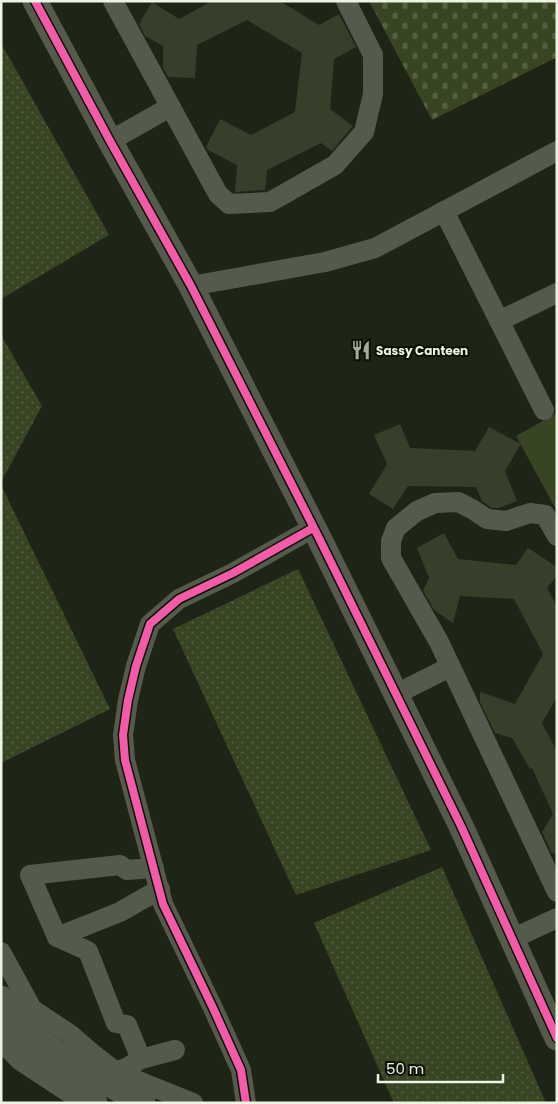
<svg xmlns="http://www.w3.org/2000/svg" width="558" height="1104" viewBox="0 0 558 1104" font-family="Poppins,sans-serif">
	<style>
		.grass { fill: url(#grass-dots) }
		.cemetery { fill: url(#cemetery-stones) }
		.park { fill: #374523 }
		.building { fill: #373e2a }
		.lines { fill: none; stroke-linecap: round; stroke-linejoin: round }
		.minor { stroke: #555b4c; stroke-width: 20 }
		.tertiary { stroke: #555b4c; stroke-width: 25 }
		.cycleway-casing { stroke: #0d1106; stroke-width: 11 }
		.cycleway { stroke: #f35aa7; stroke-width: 8 }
		.labels { text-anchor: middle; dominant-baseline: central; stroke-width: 4; stroke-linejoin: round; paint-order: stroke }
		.poi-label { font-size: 12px; font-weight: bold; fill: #edf4e4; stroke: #0d1106; text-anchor: start }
	</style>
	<defs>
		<pattern id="grass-dots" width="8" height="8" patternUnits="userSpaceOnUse" patternTransform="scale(1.25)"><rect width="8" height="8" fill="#374523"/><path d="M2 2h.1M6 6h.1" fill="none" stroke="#546043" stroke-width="1.8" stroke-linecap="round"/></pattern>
		<pattern id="cemetery-stones" width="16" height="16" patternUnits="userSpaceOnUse" patternTransform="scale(1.25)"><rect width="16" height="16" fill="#374523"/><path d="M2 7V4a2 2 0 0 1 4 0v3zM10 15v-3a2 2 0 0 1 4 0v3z" fill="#546043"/></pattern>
	</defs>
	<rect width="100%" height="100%" fill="#1f2516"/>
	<g class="grass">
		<path d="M1 43 109 235 1 299Z"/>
		<path d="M1 335 42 406 1 482Z"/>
		<path d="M1 485 110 709 1 763Z"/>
		<path d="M298 569 431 850 296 895 173 629Z"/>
		<path d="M442 867 546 1103H394L314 923Z"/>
	</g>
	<path class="cemetery" d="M369 1H557V57L432 120Z"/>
	<path class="park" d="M557 413V511L516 436Z"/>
	<g class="building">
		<path d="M212 1H280L319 25 339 14 356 47 334 59 330 109 353 126 332 151 321 143 267 170 265 190 235 192 237 165 208 150 206 147 220 119 251 135 295 112 302 53 247 20 197 45 195 78 168 77 163 67V46L145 36 139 24 152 2 179 19Z"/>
		<path d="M400 424 410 448 475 451 489 427 521 444 505 471 517 501 499 508H491L482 501 476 487 408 486 393 509 369 494 387 464 374 435Z"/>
		<path d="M444 533 458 559 516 565 528 548 557 567V576L547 588 557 606V697L542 723 557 751V855L551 852 542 832 553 814 532 768 530 769 512 738 495 733 480 702V692L515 704 543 654 514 599 460 596 453 623 434 610 423 590 429 578 417 548Z"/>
	</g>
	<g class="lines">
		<g class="minor">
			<path d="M113 1 218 194 229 204 270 202 335 165 364 132 373 94V55L346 1"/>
			<path d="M110 141 170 107"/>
			<path d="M444 211 544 410"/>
			<path d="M191 286 325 262 375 248 557 151"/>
			<path d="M499 321 557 293"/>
			<path d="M557 536 545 515 530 513 506 521 487 519 472 509 458 502 435 503 417 511 396 528 391 541V558L439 642 557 892"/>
			<path d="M396 694 450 667"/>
			<path d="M57 937 120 912 160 889"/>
			<path d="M512 939 557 918"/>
			<path d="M1 952 32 1009 71 1035 94 1055 116 1072 193 1103"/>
			<path d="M141 1059 175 1050"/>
			<path d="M116 1072 128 1067 141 1059 127 1025 116 1023 88 951 57 937 30 875 120 865 127 870 154 868"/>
			<path d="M246 1103 241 1070 213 1008 163 904 125 760 123 735 128 700 136 666 150 624 179 599 233 573 313 528"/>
		</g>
		<g class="tertiary">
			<path d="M35 1 110 141 191 286 319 538 461 826 557 1038"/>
			<path d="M1 998 11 1015 37 1039 78 1067 143 1103"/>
			<path d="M1 1037 21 1058 74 1093 95 1103"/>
		</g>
		<defs>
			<g id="cycleway">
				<path d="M35 1 110 141 191 286 319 538 461 826 557 1038"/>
				<path d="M246 1103 241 1070 213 1008 163 904 125 760 123 735 128 700 136 666 150 624 179 599 233 573 313 528"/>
			</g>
		</defs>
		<use href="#cycleway" class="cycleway-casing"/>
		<use href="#cycleway" class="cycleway"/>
	</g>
	<defs>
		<symbol id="restaurant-bare" viewBox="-9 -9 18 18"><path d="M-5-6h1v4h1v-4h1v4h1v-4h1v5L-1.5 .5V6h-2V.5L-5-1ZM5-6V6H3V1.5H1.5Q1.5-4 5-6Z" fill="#a5ac9c" stroke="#0d1106" stroke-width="2.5" paint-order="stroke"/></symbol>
	</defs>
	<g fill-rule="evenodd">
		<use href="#restaurant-bare" x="347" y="336" width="28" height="28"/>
	</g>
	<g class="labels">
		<g class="poi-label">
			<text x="376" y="350">Sassy Canteen</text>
		</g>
	</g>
	<rect width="558" height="1104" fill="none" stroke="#edf4e4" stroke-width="5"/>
	<path d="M378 1074v8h125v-8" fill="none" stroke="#edf4e4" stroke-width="2.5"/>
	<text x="386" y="1074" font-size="15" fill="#edf4e4" stroke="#0d1106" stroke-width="4" paint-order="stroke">50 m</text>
</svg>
